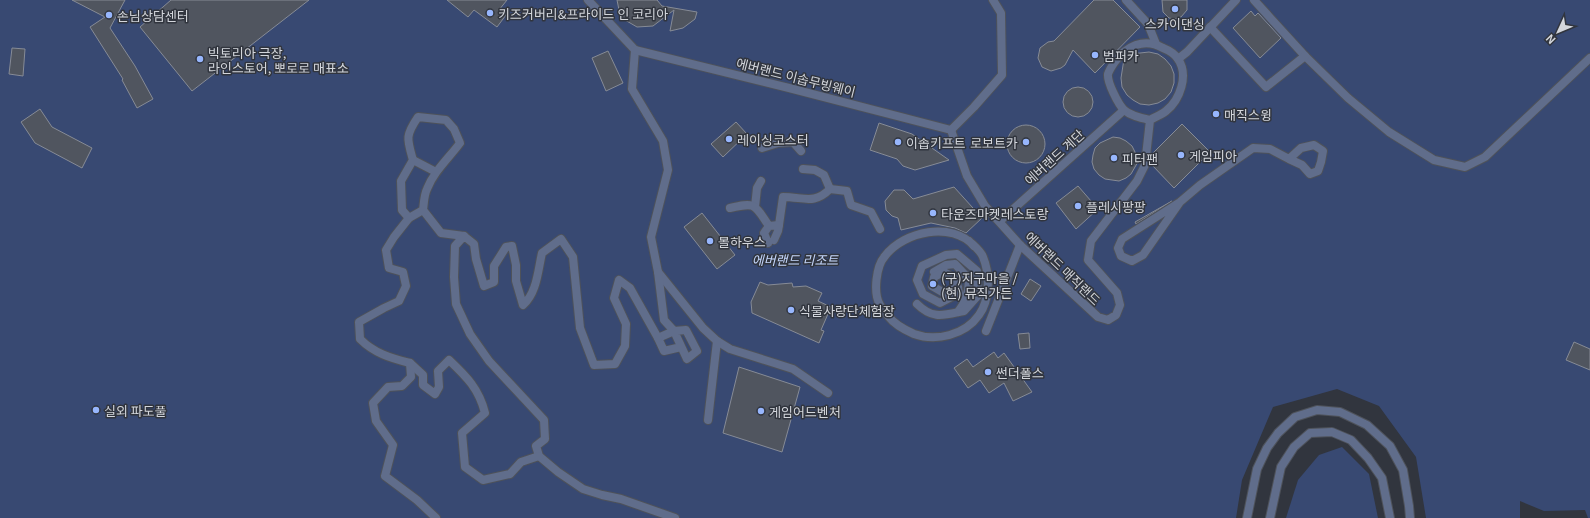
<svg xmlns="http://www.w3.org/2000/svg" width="1590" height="518" viewBox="0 0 1590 518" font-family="Georgia,'Noto Sans KR',serif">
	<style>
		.green { fill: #384972 }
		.building { fill: #50555f; stroke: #868b96 }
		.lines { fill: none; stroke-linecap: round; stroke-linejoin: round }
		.pedestrian-casing { stroke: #4e525a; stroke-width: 10 }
		.tertiary-casing { stroke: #4e525a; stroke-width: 10 }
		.pedestrian { stroke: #606d8b; stroke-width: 8 }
		.tertiary { stroke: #606d8b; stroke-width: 8 }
		.poi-dot { fill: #97b6fd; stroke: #31353e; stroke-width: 1.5 }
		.labels { text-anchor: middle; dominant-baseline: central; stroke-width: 3; stroke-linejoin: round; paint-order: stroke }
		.poi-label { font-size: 13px; fill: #d3d6dc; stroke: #31353e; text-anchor: start }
		.street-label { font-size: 13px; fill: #d3d6dc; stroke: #31353e }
		.park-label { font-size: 13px; font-style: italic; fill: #c4d6fb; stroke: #31353e }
	</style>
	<rect width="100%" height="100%" fill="#31353e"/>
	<g class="green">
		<path d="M0 0H1590V518H1588L1585 510 1544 511 1520 501V518H1426L1416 457 1379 406 1337 389 1273 407 1242 480 1236 518H0Z"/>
		<path d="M1342 447 1369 474 1378 518H1286L1298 480 1319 455Z"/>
	</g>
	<g class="building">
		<path d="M72 0H125L110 28 135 66 153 99 137 108 122 80 123 79 90 27 105 17Z"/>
		<path d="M171 0H309L192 91 140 27Z"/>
		<path d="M447 0H507L499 10 506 15 497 27 474 10 468 17Z"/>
		<path d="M617 0H657L662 6 697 12 695 19 683 28 670 31 674 10 653 26 637 27 625 20 620 15Z"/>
		<path d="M1094 0H1113L1140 27 1095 73 1073 50 1065 65 1061 68 1051 71 1042 67 1038 58 1040 48 1048 42 1054 41Z"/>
		<path d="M1162 0H1187V10L1181 17 1174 19 1169 18 1163 12Z"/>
		<path d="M1251 11 1255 16 1258 13 1281 38 1260 58 1233 28Z"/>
		<path d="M12 48 25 49 23 76 9 74Z"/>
		<path d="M608 51 623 83 606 91 592 58Z"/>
		<path d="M1149 52 1158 54 1165 59 1171 66 1174 74V83L1171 92 1165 99 1158 103 1149 105 1140 104 1133 100 1127 95 1122 87 1121 78 1124 59 1128 56 1131 54Z"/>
		<circle cx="1078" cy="102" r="15"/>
		<path d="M40 109 52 127 92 148 82 168 35 143 21 122Z"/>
		<path d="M736 122 747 134 723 157 711 144Z"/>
		<path d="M879 123 912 134 949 160 915 170 903 166 897 159 870 150Z"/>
		<path d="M1182 124 1210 152 1174 188 1151 164 1152 154Z"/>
		<circle cx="1026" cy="144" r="19"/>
		<path d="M1113 137 1120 138 1126 141 1132 146 1139 160 1131 174 1126 178 1119 181 1105 179 1099 175 1094 169 1092 162 1093 155 1095 148 1100 143Z"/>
		<path d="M1078 186 1098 209 1076 229 1056 203Z"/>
		<path d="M954 187 982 218 966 233 955 228 931 223 901 230 898 218 892 216 886 210 885 201 894 190H904L913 199Z"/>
		<path d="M1172 201 1136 224 1135 222Z"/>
		<path d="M702 213 735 255 717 269 684 227Z"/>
		<path d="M1030 279 1041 286 1031 301 1021 294Z"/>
		<path d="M760 282 768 285 792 283 793 287 806 286 822 293 818 301 831 307 821 330 824 331 819 343 752 313 751 302Z"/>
		<path d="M1029 333 1030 348 1020 349 1018 334Z"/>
		<path d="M1574 342 1590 349V370L1566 360Z"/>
		<path d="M994 352 998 358 1004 353 1032 392 1013 401 1004 383 989 393 980 380 968 388 954 368 967 359 973 367Z"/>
		<path d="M739 367 800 387 782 452 723 433Z"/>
	</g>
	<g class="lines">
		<defs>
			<g id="pedestrian">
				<path d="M588 0 635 50 632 89 663 141 668 170 651 237 658 272 703 328 717 341 730 349 793 369 828 393"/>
				<path d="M1126 0 1148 24 1156 44"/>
				<path d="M1254 0 1305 56 1348 98 1389 132 1434 160 1465 167 1485 157 1590 58"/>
				<path d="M1210 27 1266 87 1305 56"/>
				<path d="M635 50 789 88 951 130"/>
				<path d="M1178 59 1187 52 1236 0"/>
				<path d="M951 130 967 176 985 206 1020 245 1098 317 1108 320 1116 315 1120 305 1117 293 1088 260 1091 241 1137 181 1145 165 1150 120C1141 118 1131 116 1124 110 1118 104 1107 82 1108 74 1109 71 1112 66 1114 63 1126 46 1144 37 1163 48 1168 50 1175 54 1178 59 1189 75 1180 100 1166 111 1161 115 1155 117 1150 120"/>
				<path d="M951 130 974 107 1002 75 1001 13 993 0"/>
				<path d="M762 148 778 143 793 142 801 151"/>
				<path d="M413 160 436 172"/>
				<path d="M803 169 815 170 824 175 830 189"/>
				<path d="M1180 202 1143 255 1132 261 1121 256 1118 248 1122 239 1180 202 1200 185 1253 148 1270 149 1289 159 1301 148 1314 145 1323 151 1321 162 1318 171 1310 174 1302 165 1289 159"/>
				<path d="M755 207 757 188 761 181"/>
				<path d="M730 208C756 202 754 204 769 226"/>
				<path d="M423 210 409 218 402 210 401 181 413 160C407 139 405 136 418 117L446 120 454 129 460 143C449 158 434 171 427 189 424 195 424 203 423 210L441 233 464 236"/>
				<path d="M409 218 394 237 386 250 389 268 403 272 406 286 399 301 384 308 359 322 360 339C374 353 390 358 410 363L411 377 402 386 388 387 373 403 376 421 393 445 385 476 417 500 436 518"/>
				<path d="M1000 221 1124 110"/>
				<path d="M779 225 783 197C804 197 814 205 830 189L847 191 851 205 871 212 880 229"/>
				<path d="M969 241C973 245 981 251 983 257 990 274 990 300 979 315 965 335 936 342 914 334 905 330 895 325 889 317 886 314 882 309 880 305 873 293 876 266 885 256 904 231 952 221 974 246"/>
				<path d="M768 243 764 233 769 226 779 225 778 231 774 240"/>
				<path d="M658 272 664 320 674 331 686 330 697 351 687 359 674 331 658 338 664 351 681 347"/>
				<path d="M934 272 946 265 955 264 969 279C969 292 966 302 958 312"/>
				<path d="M958 287 944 293 932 286 934 277 944 272 956 279 959 293 940 303 923 294 917 280 922 266 946 255 957 254 977 271 978 295"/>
				<path d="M917 304C933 320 944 315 964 311L981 292"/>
				<path d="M986 331 1020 245"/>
				<path d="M658 338 630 288 619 280 614 298 626 324 625 346 615 364 594 365 580 328 573 257 561 239 542 253C538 270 537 293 523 305L516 281V265L512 246 506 247 494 266V282L484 286 476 259 474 244 464 236 455 246 454 277 456 304 470 334 489 361 544 420 545 439 536 446 539 456 558 472 583 489 602 495 621 499 675 518"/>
				<path d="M410 363 423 375V385L435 394 439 387 438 371 449 360C467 377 479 389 485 413L462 433 465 467 483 480 510 474 521 462 539 456"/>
				<path d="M708 420 717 341"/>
			</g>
			<g id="tertiary">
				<path d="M1247 518 1257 469 1267 448 1278 433 1295 417 1317 410 1340 412 1367 425 1390 446 1403 470 1409 506 1410 518"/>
				<path d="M1270 518 1281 467 1294 447 1310 433 1332 432 1351 440 1368 458 1382 478 1390 518"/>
			</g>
		</defs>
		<use href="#pedestrian" class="pedestrian-casing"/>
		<use href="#tertiary" class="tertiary-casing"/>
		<use href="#pedestrian" class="pedestrian"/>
		<use href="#tertiary" class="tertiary"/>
	</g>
	<g class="poi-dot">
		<circle cx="1175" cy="9" r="4"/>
		<circle cx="490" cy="13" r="4"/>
		<circle cx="109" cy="15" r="4"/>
		<circle cx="1095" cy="55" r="4"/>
		<circle cx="200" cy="59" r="4"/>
		<circle cx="1216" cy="114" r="4"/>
		<circle cx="729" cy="139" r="4"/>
		<circle cx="898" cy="142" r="4"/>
		<circle cx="1026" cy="142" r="4"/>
		<circle cx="1181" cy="155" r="4"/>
		<circle cx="1114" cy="158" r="4"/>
		<circle cx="1078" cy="206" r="4"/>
		<circle cx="933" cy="213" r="4"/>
		<circle cx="710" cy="241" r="4"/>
		<circle cx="933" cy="284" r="4"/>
		<circle cx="791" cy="310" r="4"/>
		<circle cx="988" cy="372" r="4"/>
		<circle cx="96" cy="410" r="4"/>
		<circle cx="761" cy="411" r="4"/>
	</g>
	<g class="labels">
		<g class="poi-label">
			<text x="498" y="13">키즈커버리&amp;프라이드 인 코리아</text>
			<text x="117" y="15">손님상담센터</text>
			<text x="1175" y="23" text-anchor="middle">스카이댄싱</text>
			<text x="208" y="52">빅토리아 극장,<tspan x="208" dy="15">라인스토어, 뽀로로 매표소</tspan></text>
			<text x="1103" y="55">범퍼카</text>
			<text x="1224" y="114">매직스윙</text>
			<text x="737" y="139">레이싱코스터</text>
			<text x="906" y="142">이솝키프트</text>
			<text x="1018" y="142" text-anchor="end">로보트카</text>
			<text x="1189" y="155">게임피아</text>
			<text x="1122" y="158">피터팬</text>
			<text x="1086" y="206">플레시팡팡</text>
			<text x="941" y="213">타운즈마켓레스토랑</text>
			<text x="718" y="241">볼하우스</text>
			<text x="941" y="277">(구)지구마을 /<tspan x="941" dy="15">(현) 뮤직가든</tspan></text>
			<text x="799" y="310">식물사랑단체험장</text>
			<text x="996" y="372">썬더폴스</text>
			<text x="104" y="410">실외 파도풀</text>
			<text x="769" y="411">게임어드벤처</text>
		</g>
		<g class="street-label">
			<text transform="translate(796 77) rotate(14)">에버랜드 이솝무빙웨이</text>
			<text transform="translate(1054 157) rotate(-42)">에버랜드 계단</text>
			<text transform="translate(1063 268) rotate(44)">에버랜드 매직랜드</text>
		</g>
		<g class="park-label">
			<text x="795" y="259">에버랜드 리조트</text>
		</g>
	</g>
	<g transform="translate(1558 32) rotate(226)" stroke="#31353e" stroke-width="3" paint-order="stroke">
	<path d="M0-3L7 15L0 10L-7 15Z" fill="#d3d6dc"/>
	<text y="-6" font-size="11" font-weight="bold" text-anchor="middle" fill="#d3d6dc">N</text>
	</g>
</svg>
